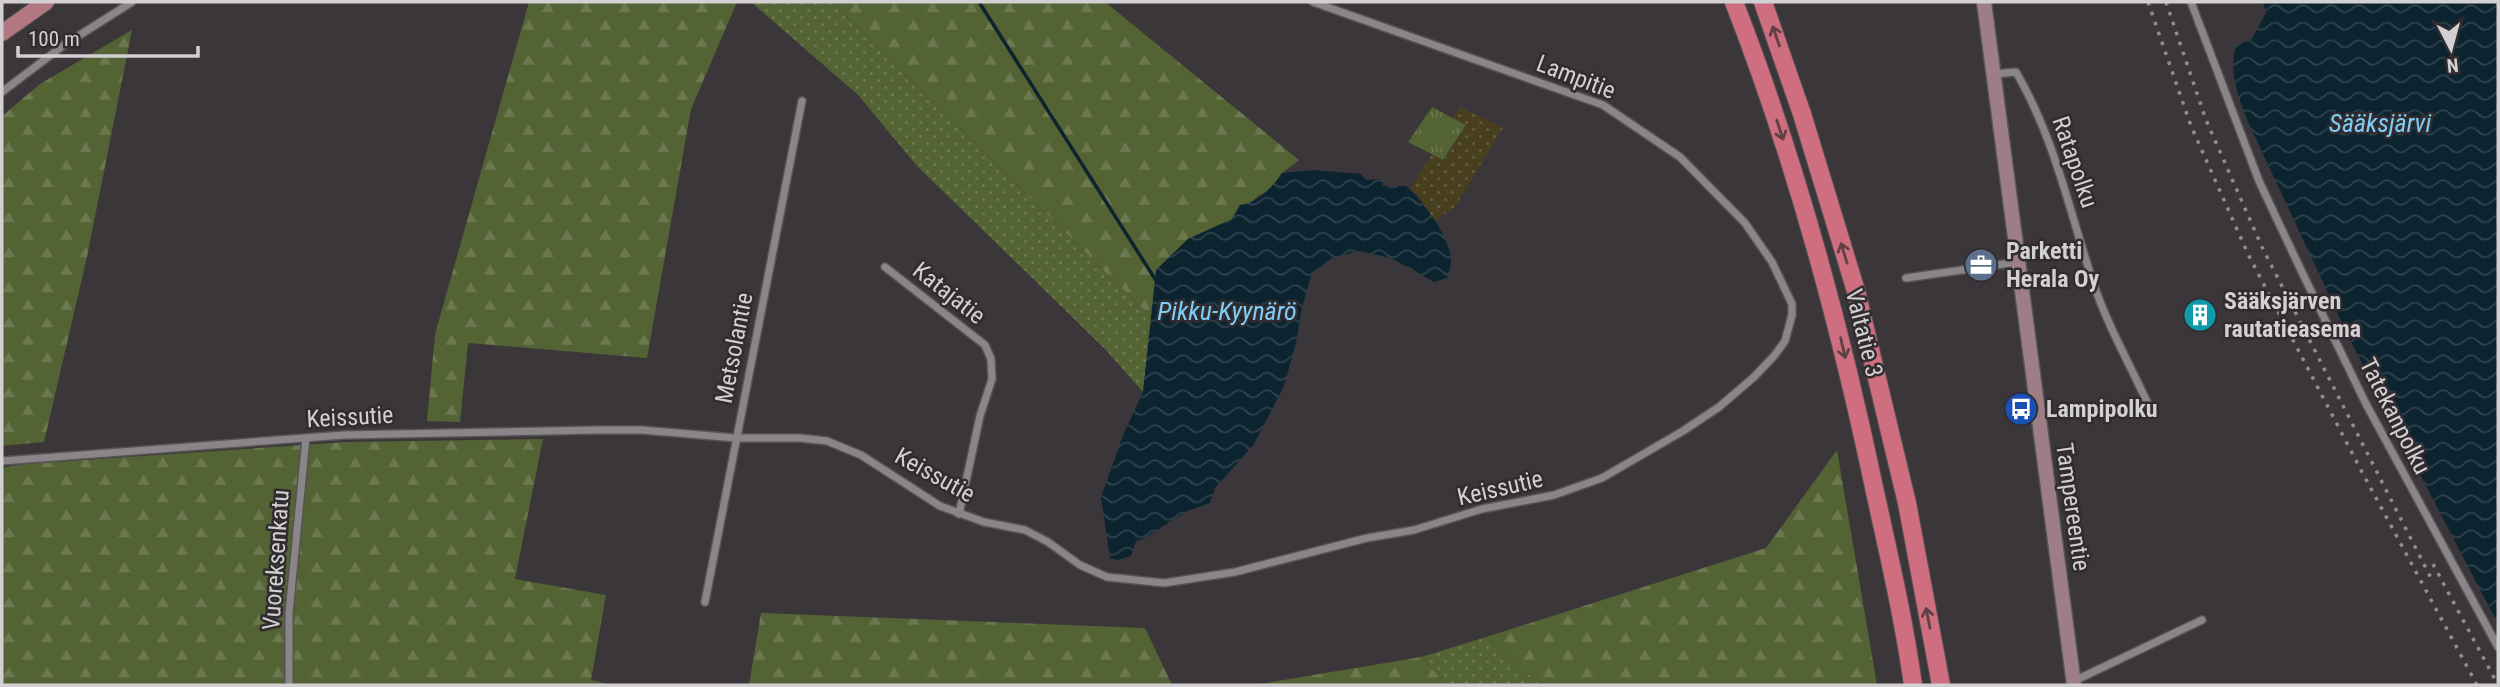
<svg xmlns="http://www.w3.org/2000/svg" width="2500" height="687" viewBox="0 0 2500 687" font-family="'Roboto Condensed',sans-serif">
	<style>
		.grass { fill: url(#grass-dots) }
		.forest { fill: url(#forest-firs) }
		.sand { fill: url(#sand-dots) }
		.park { fill: url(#park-tufts) }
		.water { fill: url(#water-waves) }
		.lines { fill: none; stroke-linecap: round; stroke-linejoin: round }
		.stream { stroke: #0c2430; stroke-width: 3.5 }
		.minor-casing { stroke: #565356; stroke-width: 10 }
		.secondary-casing { stroke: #565356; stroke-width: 17 }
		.primary-casing { stroke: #565356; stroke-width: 18 }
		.motorway-casing { stroke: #565356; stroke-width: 20 }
		.minor { stroke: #898589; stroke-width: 7 }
		.secondary { stroke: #9e7e86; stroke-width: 14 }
		.primary { stroke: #b37782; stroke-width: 16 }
		.motorway { stroke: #cf6e7e; stroke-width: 18 }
		.rail { stroke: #908d90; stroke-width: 3.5; stroke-dasharray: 3.5 7; stroke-linecap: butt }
		.oneway { stroke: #604047 }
		.labels { text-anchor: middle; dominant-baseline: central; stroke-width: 5; stroke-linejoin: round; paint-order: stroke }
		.street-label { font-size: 24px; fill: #d3d0d3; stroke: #302c30 }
		.poi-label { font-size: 24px; font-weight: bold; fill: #d3d0d3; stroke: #302c30; text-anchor: start }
		.water-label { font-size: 26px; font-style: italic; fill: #7dcdf7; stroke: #302c30 }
	</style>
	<defs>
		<pattern id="grass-dots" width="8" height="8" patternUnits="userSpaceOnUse" patternTransform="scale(1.75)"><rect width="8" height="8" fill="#536333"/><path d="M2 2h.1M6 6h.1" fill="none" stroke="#6b7850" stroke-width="1.8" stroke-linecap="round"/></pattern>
		<pattern id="forest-firs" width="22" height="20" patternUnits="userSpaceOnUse" patternTransform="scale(1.75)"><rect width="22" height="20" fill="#536333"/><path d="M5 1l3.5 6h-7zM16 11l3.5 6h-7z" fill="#6b7850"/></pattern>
		<pattern id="sand-dots" width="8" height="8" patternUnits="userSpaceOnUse" patternTransform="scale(1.75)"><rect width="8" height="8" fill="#483f1f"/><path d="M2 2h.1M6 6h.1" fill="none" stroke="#625a3f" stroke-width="1.8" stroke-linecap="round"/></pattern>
		<pattern id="park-tufts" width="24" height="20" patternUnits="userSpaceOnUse" patternTransform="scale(1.75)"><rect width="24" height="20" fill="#536333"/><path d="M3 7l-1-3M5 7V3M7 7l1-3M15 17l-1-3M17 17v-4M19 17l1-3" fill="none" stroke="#6b7850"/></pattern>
		<pattern id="water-waves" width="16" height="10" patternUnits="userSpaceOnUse" patternTransform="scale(1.75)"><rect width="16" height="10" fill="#0c2430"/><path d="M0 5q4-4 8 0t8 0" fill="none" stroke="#2e434d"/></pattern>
	</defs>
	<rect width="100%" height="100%" fill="#3a363a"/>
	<g class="grass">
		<path d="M751 2H832L1152 318 1143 392 1105 349 917 166 858 95Z"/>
		<path d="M1486 637 1541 685H1447L1421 657Z"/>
	</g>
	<g class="forest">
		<path d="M529 2H737L691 109 647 358 468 343 460 422 427 421 435 334Z"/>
		<path d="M832 2H1105L1299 160 1282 173 1270 191 1259 195 1249 204 1240 205 1232 219 1188 239 1156 270 1152 318Z"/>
		<path d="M132 30 87 257 44 442 2 446V116L40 84Z"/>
		<path d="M543 439 515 579 606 595 591 680 612 685H2V468L25 464 346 442Z"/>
		<path d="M1837 450 1877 685H1541L1486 637 1766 548Z"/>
		<path d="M761 613 1145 628 1172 685H749Z"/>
		<path d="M1421 657 1447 685H1254Z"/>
	</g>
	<path class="sand" d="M1460 107 1503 128 1455 207 1434 221 1418 195 1410 189 1432 154 1444 160 1466 125 1453 118Z"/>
	<path class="park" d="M1432 107 1466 125 1443 160 1408 142Z"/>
	<g class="water">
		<path d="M2263 2H2498V624L2350 340 2249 124C2239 98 2228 73 2236 45L2252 39 2266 13Z"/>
		<path d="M1313 170 1361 174 1366 180 1381 179 1383 186H1406C1422 199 1452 240 1451 262 1451 267 1448 273 1447 278L1434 282 1391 258 1359 251 1332 258 1312 273 1302 307 1296 343 1284 386 1254 444 1215 488 1210 503 1187 511 1143 539 1136 541 1131 556 1118 560 1110 558 1101 497 1124 433 1143 392 1156 270 1188 239 1232 219 1240 205C1257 203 1273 187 1282 173Z"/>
	</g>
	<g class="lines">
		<path class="stream" d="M979 2 1155 279"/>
		<defs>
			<g id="minor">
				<path d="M2191 2 2259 181 2299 266 2366 404 2498 647"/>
				<path d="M1994 74 2016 72C2055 139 2069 210 2093 282 2106 322 2130 365 2148 404"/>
				<path d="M2 92 64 45 132 2"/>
				<path d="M885 267 985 345 991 359 992 379 980 416 959 514"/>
				<path d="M1906 278 2018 262"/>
				<path d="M2 461 344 435 598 430H642L736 438H800L827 441 861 455 940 506 984 522 1025 530 1048 542 1080 565 1107 577 1164 583 1235 572 1367 538 1414 530 1482 509 1554 495 1602 478 1683 431 1719 407 1754 377 1774 356 1785 341 1792 315V304L1781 281 1772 262 1745 223 1680 157 1603 105 1313 2"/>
				<path d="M705 602 802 101"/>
				<path d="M2074 681 2202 620"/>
				<path d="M289 685V613L306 438"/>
			</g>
			<path id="secondary" d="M1984 2 2074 685"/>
			<path id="primary" d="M2 33 46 2"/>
			<g id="motorway">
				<path d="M1734 2C1796 161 1840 325 1875 492 1889 556 1904 620 1913 685"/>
				<path d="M1763 2 1802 114 1856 291 1907 503 1941 685"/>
			</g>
		</defs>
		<use href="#minor" class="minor-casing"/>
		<use href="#secondary" class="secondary-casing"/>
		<use href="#primary" class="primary-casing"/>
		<use href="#motorway" class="motorway-casing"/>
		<use href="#minor" class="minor"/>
		<use href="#secondary" class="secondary"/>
		<use href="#primary" class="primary"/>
		<use href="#motorway" class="motorway"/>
		<g class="rail">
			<path d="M2148 2 2191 126 2248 254 2362 472 2477 685"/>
			<path d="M2166 2 2206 120 2262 247 2432 580"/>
			<path d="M2433 564 2498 685"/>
		</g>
	</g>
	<defs><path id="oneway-shaft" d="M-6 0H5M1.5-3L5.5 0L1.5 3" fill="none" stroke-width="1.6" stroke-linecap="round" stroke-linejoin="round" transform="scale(1.75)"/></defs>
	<g class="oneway">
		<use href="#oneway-shaft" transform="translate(1776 36) rotate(-109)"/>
		<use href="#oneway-shaft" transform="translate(1780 130) rotate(72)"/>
		<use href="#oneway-shaft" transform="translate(1844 253) rotate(-107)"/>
		<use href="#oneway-shaft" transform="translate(1843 348) rotate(77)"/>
		<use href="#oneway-shaft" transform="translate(1928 618) rotate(-101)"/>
	</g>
	<defs>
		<symbol id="office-disc" viewBox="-11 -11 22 22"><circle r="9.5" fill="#5c6f8a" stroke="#302c30"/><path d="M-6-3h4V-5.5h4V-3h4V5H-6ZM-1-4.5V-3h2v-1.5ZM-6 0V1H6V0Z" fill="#fff"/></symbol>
		<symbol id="building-disc" viewBox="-11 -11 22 22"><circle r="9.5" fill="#0f9aa8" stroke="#302c30"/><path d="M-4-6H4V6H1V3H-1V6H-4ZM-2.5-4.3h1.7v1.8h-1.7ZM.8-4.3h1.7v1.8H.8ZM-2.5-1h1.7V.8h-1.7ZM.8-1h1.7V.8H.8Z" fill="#fff"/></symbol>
		<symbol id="bus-disc" viewBox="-11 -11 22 22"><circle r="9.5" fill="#1a4fb4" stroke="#302c30"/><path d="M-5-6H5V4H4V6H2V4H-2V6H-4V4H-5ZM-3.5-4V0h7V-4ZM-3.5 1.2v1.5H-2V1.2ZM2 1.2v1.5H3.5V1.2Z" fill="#fff"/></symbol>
	</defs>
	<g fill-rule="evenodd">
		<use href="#office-disc" x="1962" y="246" width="38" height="38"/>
		<use href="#building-disc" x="2181" y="296" width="38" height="38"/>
		<use href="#bus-disc" x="2002" y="390" width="38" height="38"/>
	</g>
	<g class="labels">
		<g class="street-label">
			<text transform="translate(1576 77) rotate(21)">Lampitie</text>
			<text transform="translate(2075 162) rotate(71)">Ratapolku</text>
			<text transform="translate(949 293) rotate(38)">Katajatie</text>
			<text transform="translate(1864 333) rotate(76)">Valtatie 3</text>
			<text transform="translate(734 348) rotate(-79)">Metsolantie</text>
			<text transform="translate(2395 416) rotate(63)">Tatekanpolku</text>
			<text transform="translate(350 417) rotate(-3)">Keissutie</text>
			<text transform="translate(935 475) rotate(29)">Keissutie</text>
			<text transform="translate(1500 488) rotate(-13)">Keissutie</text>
			<text transform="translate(2073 507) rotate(82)">Tampereentie</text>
			<text transform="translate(276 560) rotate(-86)">Vuoreksenkatu</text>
		</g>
		<g class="poi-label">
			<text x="2006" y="251">Parketti<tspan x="2006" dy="28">Herala Oy</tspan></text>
			<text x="2224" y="301">Sääksjärven<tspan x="2224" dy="28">rautatieasema</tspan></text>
			<text x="2046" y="409">Lampipolku</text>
		</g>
		<g class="water-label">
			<text x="2380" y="123">Sääksjärvi</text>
			<text x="1227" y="311">Pikku-Kyynärö</text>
		</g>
	</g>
	<rect width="2500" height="687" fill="none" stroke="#d3d0d3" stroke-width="7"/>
	<g transform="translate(2451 49) rotate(174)" stroke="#302c30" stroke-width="5" paint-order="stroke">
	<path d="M0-5L12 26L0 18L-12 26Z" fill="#d3d0d3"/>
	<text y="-10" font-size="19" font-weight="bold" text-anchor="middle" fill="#d3d0d3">N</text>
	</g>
	<path d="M18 46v10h180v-10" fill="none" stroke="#d3d0d3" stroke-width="3.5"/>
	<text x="28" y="46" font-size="21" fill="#d3d0d3" stroke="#302c30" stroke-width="5" paint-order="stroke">100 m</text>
</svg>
